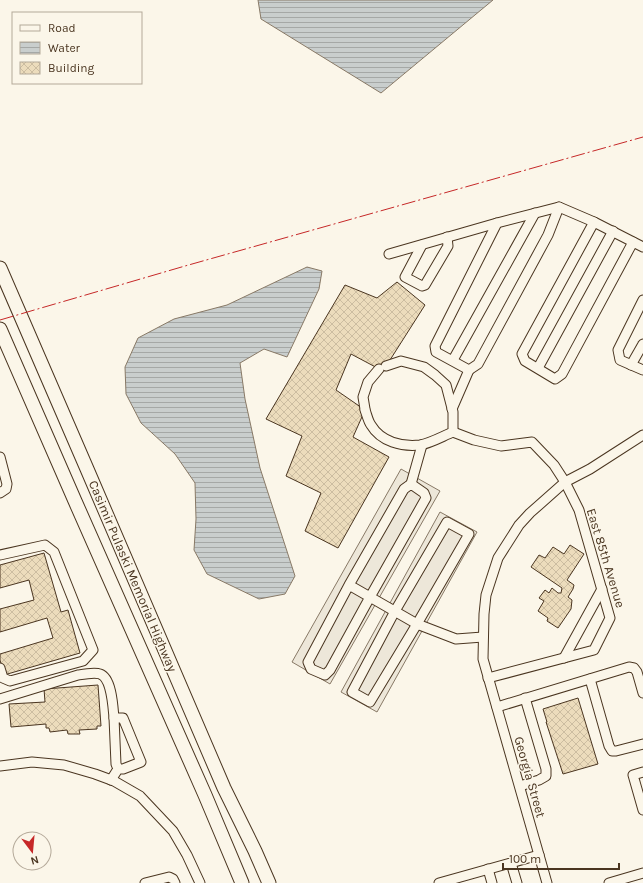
<svg xmlns="http://www.w3.org/2000/svg" width="643" height="883" viewBox="0 0 643 883" font-family="Karla,sans-serif">
	<style>
		.parking { fill: #ede7d9; stroke: #887966 }
		.water { fill: url(#water-rules); stroke: #887966 }
		.building { fill: url(#building-cross-hatch); stroke: #4a3520 }
		.lines { fill: none; stroke-linecap: round; stroke-linejoin: round }
		.minor-casing { stroke: #4a3520; stroke-width: 11 }
		.highway-casing { stroke: #4a3520; stroke-width: 15 }
		.minor { stroke: #fbf6e9; stroke-width: 9 }
		.highway { stroke: #fbf6e9; stroke-width: 13 }
		.power { stroke: #c62828; stroke-width: 1; stroke-dasharray: 14 3 2 3; stroke-linecap: butt }
		.labels { text-anchor: middle; dominant-baseline: central; stroke-width: 3; stroke-linejoin: round; paint-order: stroke }
		.street-label { font-size: 13px; fill: #4a3520; stroke: #fbf6e9 }
	</style>
	<defs>
		<pattern id="water-rules" width="6" height="5" patternUnits="userSpaceOnUse"><rect width="6" height="5" fill="#c9cecd"/><path d="M0 2.5h6" fill="none" stroke="#a5a8a6"/></pattern>
		<pattern id="building-cross-hatch" width="8" height="8" patternUnits="userSpaceOnUse"><rect width="8" height="8" fill="#ecdcbc"/><path d="M0 0l8 8M0 8l8-8" fill="none" stroke="#ccbda1"/></pattern>
	</defs>
	<rect width="100%" height="100%" fill="#fbf6e9"/>
	<g class="parking">
		<path d="M401 469 440 491 330 684 292 662Z"/>
		<path d="M440 512 477 532 377 712 341 692Z"/>
	</g>
	<g class="water">
		<path d="M258 0H493L381 93 261 19Z"/>
		<path d="M307 267 322 271 319 289 287 357 264 349 240 363 245 399 260 468 295 576 285 594 259 599 207 574 194 550 196 519 195 483 175 454 141 423 126 394 125 367 138 338 174 319 227 305Z"/>
	</g>
	<g class="building">
		<path d="M397 282 425 305 383 371 351 354 336 390 365 410 353 437 389 457 338 548 305 531 321 493 286 476 302 436 266 419 345 285 377 298Z"/>
		<path d="M570 545 584 554 567 580 574 585 573 589 568 597 572 600 571 609 558 628 547 621 548 618 538 611 544 601 539 598 545 590 549 593 552 588 558 593H561L562 588 531 567 539 555 545 558 553 547 564 554Z"/>
		<path d="M44 553 61 612 68 610 80 653 4 675 0 660V654L53 638 47 618 0 632V609L34 600 29 580 0 588V565Z"/>
		<path d="M98 685 101 726H97V729L79 730 80 734H68L67 730 50 732 49 728H46V724L11 727 9 704 45 702 44 689Z"/>
		<path d="M578 698 598 764 563 774 546 722H547L543 709Z"/>
	</g>
	<g class="lines">
		<defs>
			<g id="minor">
				<path d="M594 222 522 354 525 361 555 379 562 374 633 242"/>
				<path d="M497 223 435 346 436 352 469 370 478 364 548 235 559 207"/>
				<path d="M422 245 405 277 422 286 425 285 448 246 447 237"/>
				<path d="M389 254 497 223 559 207 594 222 643 247"/>
				<path d="M643 300 618 350 620 360 643 370"/>
				<path d="M453 360 535 213"/>
				<path d="M631 365 643 344"/>
				<path d="M538 368 613 231"/>
				<path d="M365 409 363 397 368 382 379 369"/>
				<path d="M452 409 469 370"/>
				<path d="M365 410C367 415 368 421 371 425 381 442 402 447 420 445 431 443 443 436 453 432V412L446 385 435 375 424 367 401 361 386 366"/>
				<path d="M453 432 474 440 501 446 532 442 554 465 565 482 579 510 610 618 594 650 488 678"/>
				<path d="M0 457 7 484 6 489 0 493"/>
				<path d="M411 484 422 445"/>
				<path d="M447 522 469 534 417 624 370 702 352 692 395 611Z"/>
				<path d="M0 555 45 545 54 552 93 650 83 661 10 681 3 678 0 668"/>
				<path d="M349 585 404 489 411 484 424 493 426 498 370 597 330 670 325 675 311 669 308 662 349 585 417 624 456 639 483 637"/>
				<path d="M564 658 602 589"/>
				<path d="M590 679 609 746 612 751H616L643 744"/>
				<path d="M0 699 78 675C84 674 95 672 100 674 112 678 113 708 114 718"/>
				<path d="M497 707 629 667 634 668 637 672 643 693"/>
				<path d="M0 766 32 762 64 765 95 774 114 781 140 796 173 831 187 855 200 883"/>
				<path d="M643 772 633 775 643 810"/>
				<path d="M111 780 118 769H123L141 762 123 718H114L116 764 118 769"/>
				<path d="M520 786 539 780 546 776V769L525 698"/>
				<path d="M511 863 517 883"/>
				<path d="M488 869 492 883"/>
				<path d="M145 883 169 877 173 879 175 883"/>
				<path d="M439 883 539 855"/>
				<path d="M547 883 483 659 484 614 486 595 498 558 519 525 530 513 565 482 590 469 643 435"/>
				<path d="M609 883 643 873"/>
			</g>
			<g id="highway">
				<path d="M0 268 87 469 224 788 255 851 269 883"/>
				<path d="M0 329 75 501 205 795 242 883"/>
			</g>
		</defs>
		<use href="#minor" class="minor-casing"/>
		<use href="#highway" class="highway-casing"/>
		<use href="#minor" class="minor"/>
		<use href="#highway" class="highway"/>
		<path class="power" d="M0 320 185 266 643 137"/>
	</g>
	<g class="labels">
		<g class="street-label">
			<text transform="translate(606 558) rotate(73)">East 85th Avenue</text>
			<text transform="translate(133 576) rotate(67)">Casimir Pulaski Memorial Highway</text>
			<text transform="translate(530 777) rotate(74)">Georgia Street</text>
		</g>
	</g>
	<rect x="12" y="12" width="130" height="72" fill="#fbf6e9" stroke="#b4a999"/>
	<rect x="20" y="25" width="20" height="6" fill="#fbf6e9" stroke="#b4a999"/>
	<text x="48" y="32" font-size="12" fill="#4a3520">Road</text>
	<rect x="20" y="42" width="20" height="12" fill="url(#water-rules)" stroke="#b4a999"/>
	<text x="48" y="52" font-size="12" fill="#4a3520">Water</text>
	<rect x="20" y="62" width="20" height="12" fill="url(#building-cross-hatch)" stroke="#b4a999"/>
	<text x="48" y="72" font-size="12" fill="#4a3520">Building</text>
	<g transform="translate(32 851) rotate(164)"><circle r="19" fill="#fbf6e9" stroke="#b4a999"/>
	<path d="M0-3L7 15L0 10L-7 15Z" fill="#c62828"/>
	<text y="-6" font-size="11" font-weight="bold" text-anchor="middle" fill="#4a3520">N</text>
	</g>
	<path d="M503 863v6h116v-6" fill="none" stroke="#4a3520" stroke-width="2"/>
	<text x="509" y="863" font-size="12" fill="#4a3520" stroke="#fbf6e9" stroke-width="3" paint-order="stroke">100 m</text>
</svg>
